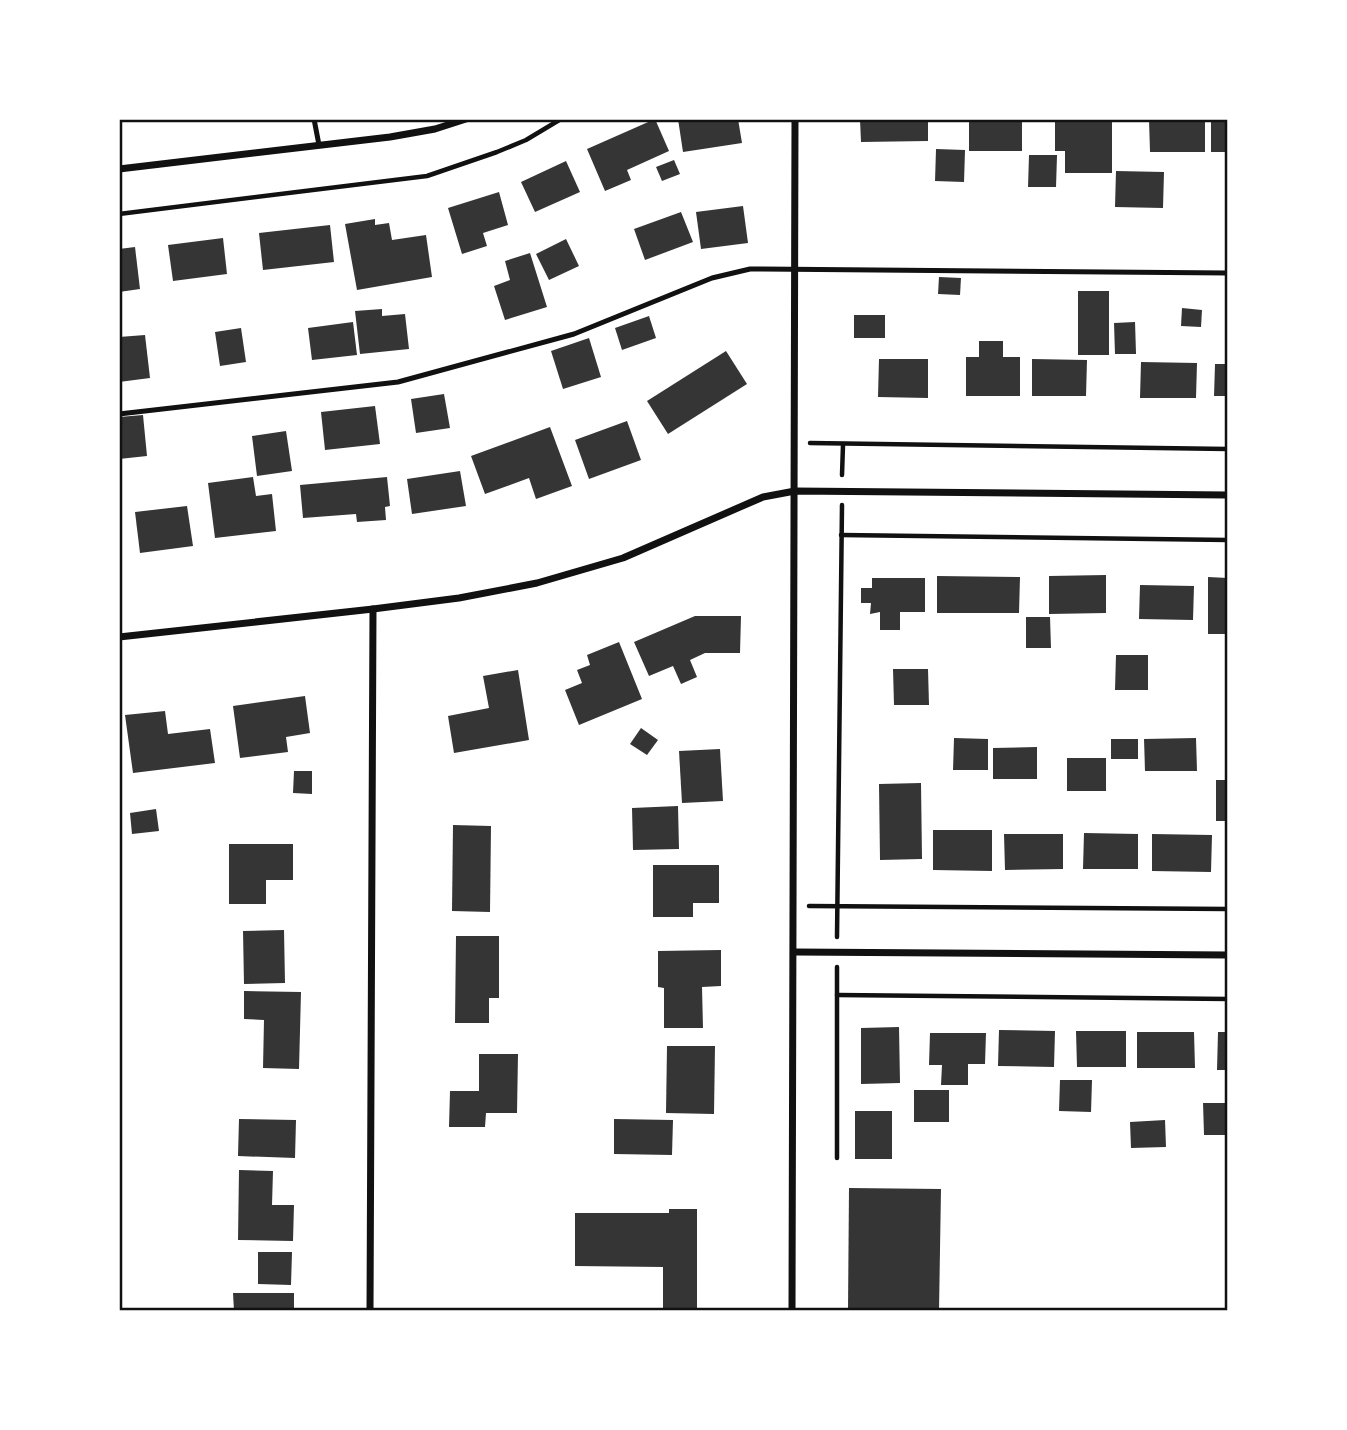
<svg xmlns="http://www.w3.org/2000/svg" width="1347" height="1430" viewBox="0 0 1347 1430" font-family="Lora,serif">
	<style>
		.building { fill: #353535 }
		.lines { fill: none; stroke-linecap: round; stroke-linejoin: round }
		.path { stroke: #111; stroke-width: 4.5 }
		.service { stroke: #111; stroke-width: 5 }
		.minor { stroke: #111; stroke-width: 7 }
		.neatline { fill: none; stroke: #111; stroke-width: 2.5 }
	</style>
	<rect width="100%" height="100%" fill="#fff"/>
	<g class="building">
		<path d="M655 119 669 151 627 170 631 180 605 191 587 149Z"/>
		<path d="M678 119H738L742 143 683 152Z"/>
		<path d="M860 119H928V141L861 142Z"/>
		<rect x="969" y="119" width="53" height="32"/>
		<path d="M1055 119H1112V173H1065V151H1055Z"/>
		<path d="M1149 119H1205V152H1150Z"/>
		<rect x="1211" y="119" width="17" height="33"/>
		<path d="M936 149 965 150 964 182 935 181Z"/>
		<path d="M1029 155H1057L1056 187H1028Z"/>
		<path d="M674 160 680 174 662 181 656 167Z"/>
		<path d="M566 161 580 192 535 212 521 182Z"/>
		<path d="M1116 171 1164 172 1163 208 1115 207Z"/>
		<path d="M499 192 508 225 483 233 487 246 462 254 448 208Z"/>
		<path d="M743 206 748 243 701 249 696 212Z"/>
		<path d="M681 212 693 242 645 260 634 229Z"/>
		<path d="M375 219V225L389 223 392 240 426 235 432 277 357 290 345 224Z"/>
		<path d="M330 225 334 262 263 270 259 233Z"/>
		<path d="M223 238 227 274 173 281 168 245Z"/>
		<path d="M566 239 579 266 549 280 536 254Z"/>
		<path d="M135 247 140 289 119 292V249Z"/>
		<path d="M530 253 547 307 505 320 494 286 510 280 505 261Z"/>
		<path d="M939 277 961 278 960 295 938 294Z"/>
		<rect x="1078" y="291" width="31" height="64"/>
		<path d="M1182 308 1202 310 1201 327 1181 326Z"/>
		<path d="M382 309V316L405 314 409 349 360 354 355 311Z"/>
		<rect x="854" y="315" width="31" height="23"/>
		<path d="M649 316 656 338 622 350 615 328Z"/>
		<path d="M353 322 357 355 312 360 308 328Z"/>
		<path d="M1135 322 1136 354H1115L1114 323Z"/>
		<path d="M241 328 246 362 220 366 215 332Z"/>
		<path d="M145 335 150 378 119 382V337Z"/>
		<path d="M589 338 601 377 563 389 551 351Z"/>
		<path d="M979 341H1003V357H1020V396H966V357H979Z"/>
		<path d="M726 351 747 384 668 434 647 401Z"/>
		<path d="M879 359H928V398L878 397Z"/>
		<path d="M1032 359 1087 360 1086 396H1032Z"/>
		<path d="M1141 362 1197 363 1196 398H1140Z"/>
		<path d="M1215 364H1228V396H1214Z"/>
		<path d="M444 394 450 428 416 433 411 399Z"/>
		<path d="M375 406 380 444 325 450 321 412Z"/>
		<path d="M143 415 147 456 119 459V417Z"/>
		<path d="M627 421 641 460 589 479 575 440Z"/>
		<path d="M550 427 572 486 536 499 529 478 485 494 471 456Z"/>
		<path d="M286 431 292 471 257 476 252 436Z"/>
		<path d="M460 471 466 506 412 514 407 479Z"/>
		<path d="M253 477 256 496 272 494 276 531 215 538 208 483Z"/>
		<path d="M387 477 390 506 385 507 386 520 357 522 356 514 303 518 300 485Z"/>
		<path d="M187 506 193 546 140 553 135 512Z"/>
		<path d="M1106 575V613L1049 614V576Z"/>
		<path d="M937 576 1020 577 1019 613H937Z"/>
		<path d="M1208 577 1228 578V634H1208Z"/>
		<path d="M872 578H925V612H900V630H880V612L870 614 871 603H861V588H872Z"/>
		<path d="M1140 585 1194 586 1193 620 1139 619Z"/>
		<path d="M695 616H741L740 653H705L690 660 697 677 681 684 673 666 649 676 634 642Z"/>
		<path d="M1026 617H1050L1051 648H1026Z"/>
		<path d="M619 642 642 699 579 725 565 690 582 683 577 670 590 665 587 655Z"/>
		<path d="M1116 655H1148V690H1115Z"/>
		<path d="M893 669H928L929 705H894Z"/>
		<path d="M518 670 529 740 454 753 448 716 489 708 483 676Z"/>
		<path d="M305 696 310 733 286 737 288 752 240 758 233 706Z"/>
		<path d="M165 711 168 734 210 729 215 763 133 773 125 715Z"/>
		<path d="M641 728 658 740 647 755 630 744Z"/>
		<path d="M954 738 988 739V770H953Z"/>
		<path d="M1196 738 1197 771H1145L1144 739Z"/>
		<rect x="1111" y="739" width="27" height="20"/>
		<path d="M1037 747V779H993V748Z"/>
		<path d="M720 749 723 801 682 803 679 751Z"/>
		<rect x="1067" y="758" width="39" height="33"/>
		<path d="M294 771H312V794L293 793Z"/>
		<rect x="1216" y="780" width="12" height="41"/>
		<path d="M921 783 922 859 880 860 879 784Z"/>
		<path d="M678 806 679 849 633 850 632 808Z"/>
		<path d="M156 809 159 831 132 834 130 813Z"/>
		<path d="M453 825 491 826 490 912 452 911Z"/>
		<path d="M933 830H992V871L933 870Z"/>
		<path d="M1084 833 1138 834V869H1083Z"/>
		<path d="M1004 834H1063V869L1005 870Z"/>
		<path d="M1152 834 1212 835 1211 872 1152 871Z"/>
		<path d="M229 844H293V880H266V904H229Z"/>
		<path d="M653 865H719V903H693V917H653Z"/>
		<path d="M284 930 285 983 244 984 243 931Z"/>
		<path d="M456 936H499V998H489V1023H455Z"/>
		<path d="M721 950V986L702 987 703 1028H664V988L658 987V951Z"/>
		<path d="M244 991 301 992 299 1069 263 1068 264 1020 244 1019Z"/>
		<path d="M899 1027 900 1083 861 1084V1028Z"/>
		<path d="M999 1030 1055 1031 1054 1067 998 1066Z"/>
		<path d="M1076 1031H1126V1067H1077Z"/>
		<path d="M1137 1032H1194L1195 1068H1137Z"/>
		<path d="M1218 1032H1228V1070H1217Z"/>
		<path d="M930 1033H986L985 1064H968V1085H941L942 1065H929Z"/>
		<path d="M667 1046H715L714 1114 666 1113Z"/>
		<path d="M479 1054H518L517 1113H486L485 1127H449L450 1091H479Z"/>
		<path d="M1060 1080H1092L1091 1112 1059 1111Z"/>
		<rect x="914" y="1090" width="35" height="32"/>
		<path d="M1203 1103H1228V1135H1204Z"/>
		<rect x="855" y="1111" width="37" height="48"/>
		<path d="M239 1119 296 1120 295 1158 238 1156Z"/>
		<path d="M614 1119 673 1120 672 1155 614 1154Z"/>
		<path d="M1165 1120 1166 1147 1131 1148 1130 1122Z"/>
		<path d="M239 1170 273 1171 272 1205H294L293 1241 238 1240Z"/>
		<path d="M849 1188 941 1189 939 1311H848Z"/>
		<path d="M669 1209H697V1311H663V1267L575 1266V1213H669Z"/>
		<path d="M258 1252H292L291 1285 258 1284Z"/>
		<path d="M233 1293H294V1311H234Z"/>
	</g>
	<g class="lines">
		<g class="path">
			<path d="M119 214 427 176 497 152 526 140 561 119"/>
			<path d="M810 443 1228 449"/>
			<path d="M842 475 843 445"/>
			<path d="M841 535 1228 540"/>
			<path d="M809 906 1228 909"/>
			<path d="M837 937 842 505"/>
			<path d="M837 967V1158"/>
			<path d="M837 995 1228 999"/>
		</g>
		<g class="service">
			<path d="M314 119 319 145"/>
			<path d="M119 414 398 382 574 334 712 278 750 269 1228 273"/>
		</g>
		<g class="minor">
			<path d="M119 169 390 137 435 129 466 119"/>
			<path d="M119 637 373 609 459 598 537 583 623 558 763 497 795 491 1228 495"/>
			<path d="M795 952 1228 955"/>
			<path d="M370 1311 373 609"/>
			<path d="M792 1311 795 119"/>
		</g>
	</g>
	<rect width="1347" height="1430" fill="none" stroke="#ffffff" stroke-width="242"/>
	<rect x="121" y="121" width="1105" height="1188" class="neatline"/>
</svg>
